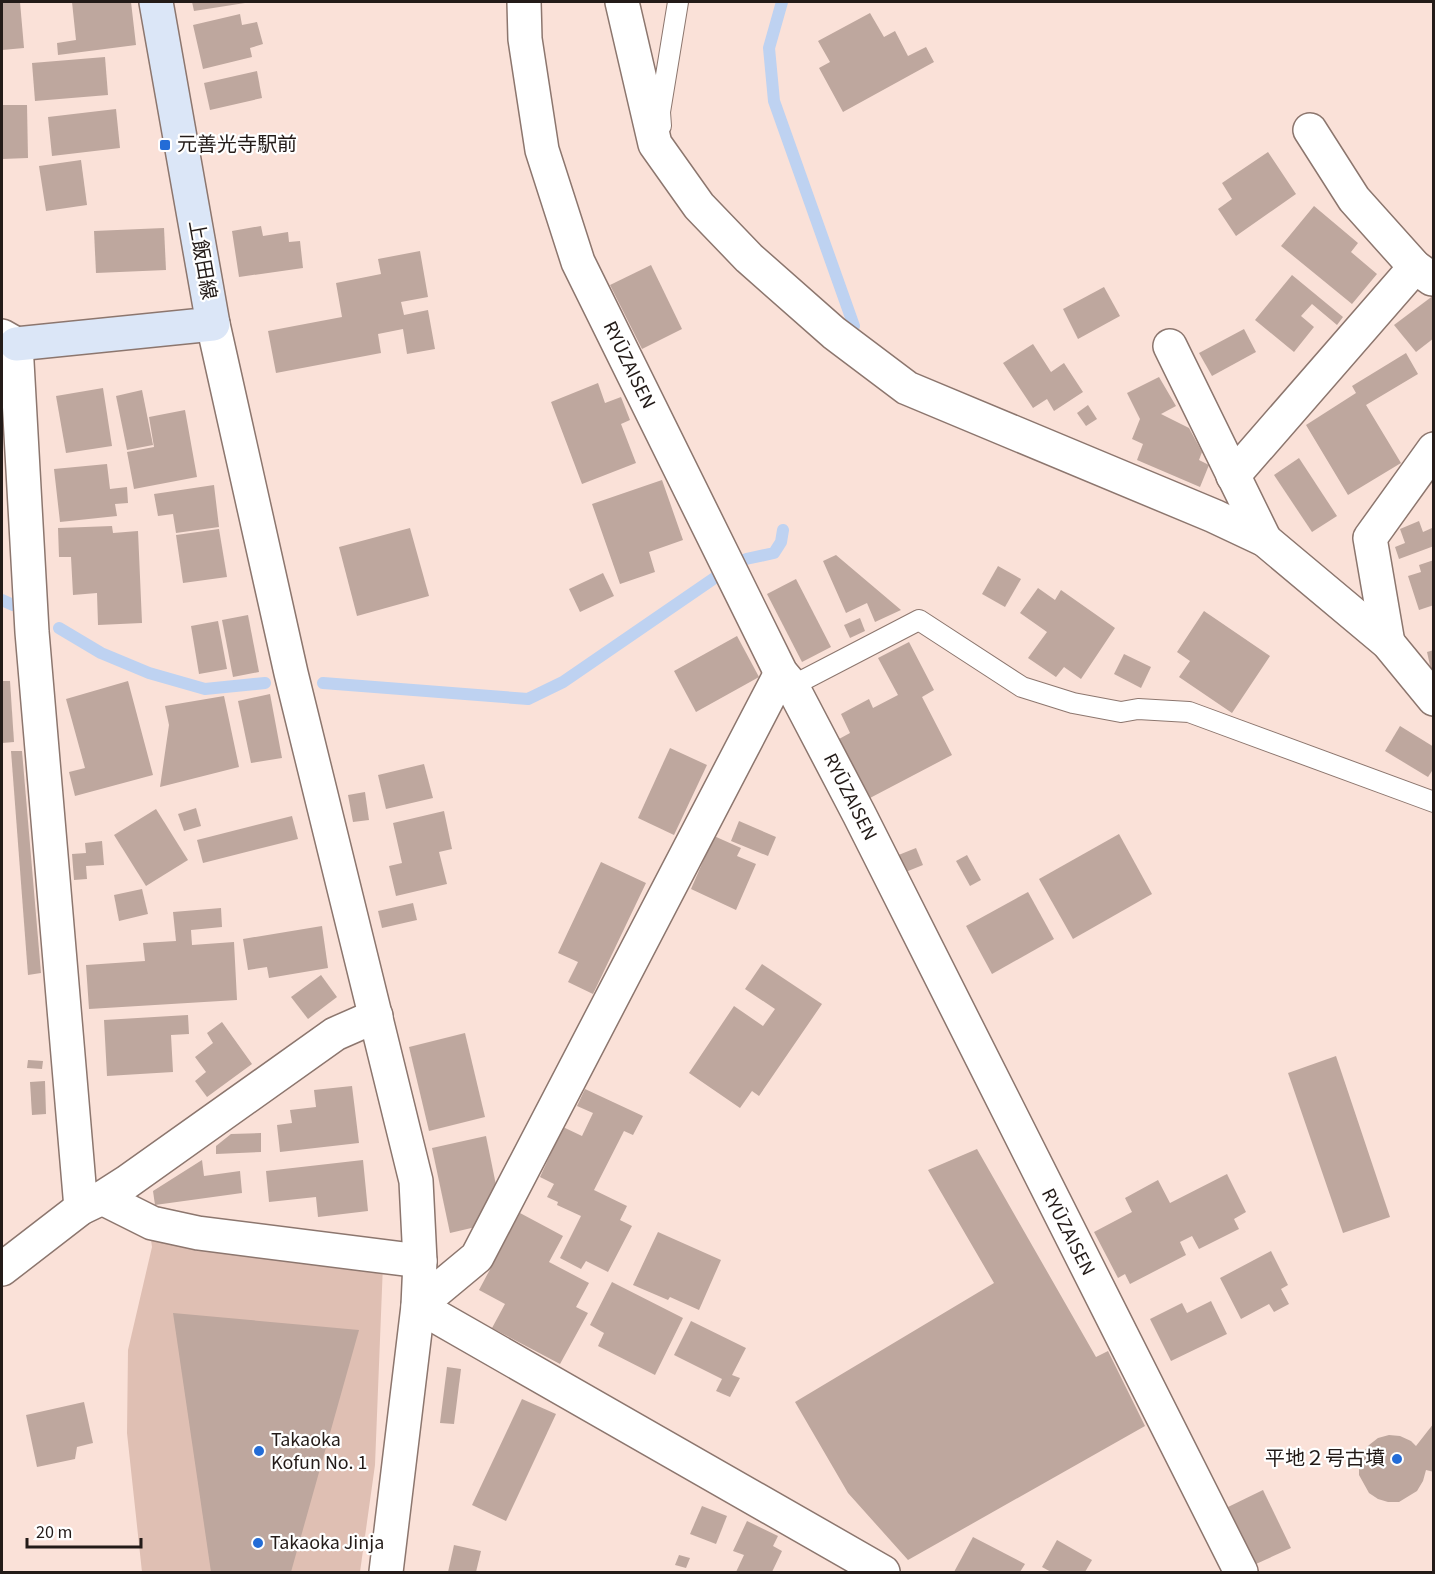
<svg xmlns="http://www.w3.org/2000/svg" width="1435" height="1574" viewBox="0 0 1435 1574" font-family="'Source Sans 3','Noto Sans JP',sans-serif">
	<style>
		.green { fill: #dfbfb3 }
		.lines { fill: none; stroke-linecap: round; stroke-linejoin: round }
		.stream { stroke: #bed2f1; stroke-width: 12 }
		.building { fill: #bea79e }
		.service-casing { stroke: #8c766e; stroke-width: 22 }
		.minor-casing { stroke: #8c766e; stroke-width: 36 }
		.tertiary-casing { stroke: #8c766e; stroke-width: 36 }
		.secondary-casing { stroke: #8c766e; stroke-width: 36 }
		.service { stroke: #fff; stroke-width: 20 }
		.minor { stroke: #fff; stroke-width: 33 }
		.tertiary { stroke: #fff; stroke-width: 33 }
		.secondary { stroke: #dbe6f7; stroke-width: 33 }
		.poi-dot { fill: #236cd7; stroke: #fff; stroke-width: 2 }
		.labels { text-anchor: middle; dominant-baseline: central; stroke-width: 4.5; stroke-linejoin: round; paint-order: stroke }
		.poi-label { font-size: 20px; fill: #231b18; stroke: #fff; text-anchor: start }
		.street-label { font-size: 20px; fill: #231b18; stroke: #fff }
	</style>
	<rect width="100%" height="100%" fill="#fae1d8"/>
	<path class="green" d="M151 1240 383 1264 375 1465 360 1572H142L127 1433 128 1350 152 1247Z"/>
	<g class="lines">
		<g class="stream">
			<path d="M782 2 769 48 774 101 854 326"/>
			<path d="M746 559 774 553 781 542 783 530"/>
			<path d="M2 600 13 605"/>
			<path d="M59 628 101 653 149 673 205 689 265 683"/>
			<path d="M323 683 528 699 563 682 716 577"/>
		</g>
	</g>
	<g class="building">
		<path d="M2 2H20L24 48 2 50Z"/>
		<path d="M72 2H131L136 45 58 55 57 43 76 40Z"/>
		<path d="M192 2H244L245 3 194 11Z"/>
		<path d="M870 13 884 37 895 31 908 56 926 47 934 62 843 112 819 68 830 62 818 41Z"/>
		<path d="M240 14 242 25 257 22 263 44 250 48 252 57 203 69 193 25Z"/>
		<path d="M105 57 108 95 35 101 32 63Z"/>
		<path d="M257 71 262 98 210 110 204 83Z"/>
		<path d="M2 105H27L28 158 2 159Z"/>
		<path d="M116 109 120 148 52 156 48 117Z"/>
		<path d="M1268 152 1296 194 1236 236 1218 209 1232 199 1222 183Z"/>
		<path d="M81 160 87 205 46 211 39 166Z"/>
		<path d="M1314 206 1358 243 1351 252 1377 274 1352 304 1281 246Z"/>
		<path d="M261 226 263 236 288 232 289 242 300 241 303 268 239 277 232 231Z"/>
		<path d="M164 228 166 270 96 273 94 231Z"/>
		<path d="M420 251 428 297 401 302 404 315 428 310 435 349 407 354 403 329 378 334 381 353 276 373 268 331 342 317 336 283 381 274 378 259Z"/>
		<path d="M651 265 682 329 642 349 610 285Z"/>
		<path d="M1292 275 1343 317 1337 325 1312 304 1301 316 1314 327 1294 352 1255 320Z"/>
		<path d="M1104 287 1120 316 1078 339 1063 309Z"/>
		<path d="M1434 295V338L1416 352 1394 325Z"/>
		<path d="M1244 329 1256 352 1212 376 1199 353Z"/>
		<path d="M1033 344 1051 372 1064 363 1083 392 1054 411 1047 399 1033 408 1003 363Z"/>
		<path d="M1406 353 1418 374 1366 405 1401 463 1348 495 1306 425 1356 393 1352 386Z"/>
		<path d="M1159 377 1176 406 1161 414 1189 428 1202 452 1199 460 1209 465 1200 487 1137 460 1143 444 1132 439 1140 419 1127 393Z"/>
		<path d="M598 383 605 403 621 397 630 420 621 424 636 463 582 484 551 402Z"/>
		<path d="M103 388 112 446 66 453 56 396Z"/>
		<path d="M142 390 153 445 127 450 116 396Z"/>
		<path d="M1088 405 1097 419 1086 426 1077 413Z"/>
		<path d="M185 410 197 477 134 489 127 452 154 447 149 417Z"/>
		<path d="M1299 458 1337 516 1312 532 1274 475Z"/>
		<path d="M107 464 110 489 127 487 128 503 115 504 117 516 60 522 54 469Z"/>
		<path d="M662 480 683 540 649 552 655 572 620 584 592 504Z"/>
		<path d="M214 485 219 527 176 533 173 514 158 516 154 494Z"/>
		<path d="M1419 521 1423 532 1432 528 1434 546 1399 559 1395 547 1405 543 1400 529Z"/>
		<path d="M112 526 113 533 138 531 142 623 98 625 97 593 73 595 71 557H59L58 528Z"/>
		<path d="M410 528 429 596 357 616 339 547Z"/>
		<path d="M219 529 227 577 183 583 176 535Z"/>
		<path d="M836 555 901 610 875 622 867 603 846 613 823 561Z"/>
		<path d="M1434 560V605L1419 610 1408 576 1421 572 1419 565Z"/>
		<path d="M998 566 1021 579 1005 607 982 594Z"/>
		<path d="M603 573 614 596 580 612 569 589Z"/>
		<path d="M796 579 831 647 802 662 767 594Z"/>
		<path d="M1038 588 1055 600 1061 590 1115 628 1081 679 1064 667 1056 677 1028 658 1047 632 1020 613Z"/>
		<path d="M1204 611 1270 656 1232 713 1179 677 1190 661 1177 652Z"/>
		<path d="M248 615 259 672 233 677 222 620Z"/>
		<path d="M860 618 865 631 850 638 844 625Z"/>
		<path d="M218 621 227 669 199 674 191 626Z"/>
		<path d="M737 636 759 677 696 712 674 671Z"/>
		<path d="M909 642 934 690 922 697 952 755 870 798 839 739 850 733 841 714 869 699 873 708 898 695 878 658Z"/>
		<path d="M1434 650V670H1431L1427 652Z"/>
		<path d="M1124 654 1151 667 1141 688 1114 674Z"/>
		<path d="M2 681H10L14 742 2 743Z"/>
		<path d="M128 681 153 775 75 796 69 772 85 768 66 699Z"/>
		<path d="M270 694 282 758 251 763 238 701Z"/>
		<path d="M224 696 239 767 160 787 169 725 165 706Z"/>
		<path d="M1400 726 1434 747V768L1428 777 1385 751Z"/>
		<path d="M670 748 707 765 674 835 638 818Z"/>
		<path d="M11 751H22L41 973 28 975Z"/>
		<path d="M424 764 433 798 386 809 378 775Z"/>
		<path d="M365 792 369 820 353 822 348 795Z"/>
		<path d="M196 808 201 826 184 831 178 814Z"/>
		<path d="M156 809 188 860 146 886 114 835Z"/>
		<path d="M444 811 452 849 439 852 447 884 396 896 389 866 402 863 393 823Z"/>
		<path d="M292 816 298 839 203 863 197 840Z"/>
		<path d="M739 821 776 837 768 856 731 841Z"/>
		<path d="M1119 834 1152 894 1073 939 1039 879Z"/>
		<path d="M714 836 741 848 737 856 756 864 736 910 691 889Z"/>
		<path d="M102 841 104 865 86 866 87 879 74 880 72 854 86 853 85 843Z"/>
		<path d="M916 848 923 865 903 873 896 856Z"/>
		<path d="M967 855 981 880 970 886 956 861Z"/>
		<path d="M601 862 646 883 593 994 568 982 578 962 558 953Z"/>
		<path d="M142 889 148 914 119 921 114 895Z"/>
		<path d="M1028 892 1054 939 992 974 966 926Z"/>
		<path d="M413 903 417 920 382 928 378 911Z"/>
		<path d="M221 908 222 927 191 930 192 945 234 942 237 1000 89 1009 86 965 145 961 143 943 176 941 173 912Z"/>
		<path d="M322 926 328 968 269 978 267 967 248 970 243 939Z"/>
		<path d="M762 964 822 1004 759 1096 752 1091 740 1108 689 1073 734 1006 763 1026 775 1009 745 989Z"/>
		<path d="M321 975 337 997 308 1019 291 997Z"/>
		<path d="M188 1015 189 1034 171 1035 173 1072 107 1076 104 1020Z"/>
		<path d="M222 1022 252 1064 207 1097 195 1081 206 1072 195 1057 213 1043 207 1033Z"/>
		<path d="M465 1033 485 1117 429 1131 409 1047Z"/>
		<path d="M1336 1056 1390 1217 1343 1233 1288 1073Z"/>
		<path d="M28 1060 43 1061 42 1069 27 1068Z"/>
		<path d="M45 1081 46 1114 32 1115 30 1082Z"/>
		<path d="M352 1086 359 1143 280 1152 277 1125 292 1123 290 1110 316 1107 314 1090Z"/>
		<path d="M585 1089 643 1116 633 1135 624 1131 594 1190 627 1206 620 1220 632 1226 608 1272 586 1261 581 1269 560 1258 581 1216 557 1205 558 1202 547 1197 554 1184 540 1177 563 1127 582 1136 593 1113 577 1106Z"/>
		<path d="M261 1133V1152L216 1154V1146L231 1134Z"/>
		<path d="M486 1136 497 1190 480 1226 450 1233 432 1148Z"/>
		<path d="M977 1149 1096 1357 1108 1351 1145 1426 908 1560 848 1493 795 1402 994 1283 928 1170Z"/>
		<path d="M202 1160 204 1176 240 1171 242 1193 155 1205 153 1191Z"/>
		<path d="M363 1160 368 1211 318 1217 316 1197 269 1202 266 1171Z"/>
		<path d="M1227 1174 1246 1212 1234 1219 1239 1229 1199 1249 1192 1236 1180 1242 1186 1255 1130 1284 1125 1274 1118 1278 1094 1232 1132 1212 1125 1198 1158 1180 1170 1203Z"/>
		<path d="M520 1213 563 1236 549 1262 589 1283 576 1307 588 1313 560 1364 492 1328 505 1304 479 1290Z"/>
		<path d="M658 1232 721 1260 699 1310 670 1297 668 1300 633 1285Z"/>
		<path d="M1271 1251 1288 1285 1281 1289 1289 1304 1274 1312 1269 1304 1241 1319 1220 1278Z"/>
		<path d="M612 1282 683 1318 655 1375 598 1346 604 1333 590 1325Z"/>
		<path d="M1211 1301 1227 1334 1171 1361 1150 1319 1182 1303 1187 1313Z"/>
		<path d="M173 1313 359 1330 291 1572H211Z"/>
		<path d="M691 1321 746 1348 732 1375 740 1378 730 1397 716 1391 722 1379 674 1355Z"/>
		<path d="M447 1367 461 1369 454 1424 440 1423Z"/>
		<path d="M522 1399 556 1414 506 1521 472 1505Z"/>
		<path d="M84 1402 93 1443 77 1447 75 1459 37 1467 26 1415Z"/>
		<path d="M1434 1423V1472L1426 1470 1423 1481 1417 1491 1399 1502H1388L1378 1499 1369 1493 1359 1475V1464L1362 1454 1369 1445 1378 1438 1389 1435 1400 1436 1411 1441 1416 1446Z"/>
		<path d="M1263 1490 1291 1548 1256 1564 1228 1507Z"/>
		<path d="M702 1506 727 1516 716 1544 690 1534Z"/>
		<path d="M747 1521 778 1536 773 1546 782 1551 772 1572H736L744 1555 733 1551Z"/>
		<path d="M973 1537 1025 1564 1020 1572H954Z"/>
		<path d="M1057 1540 1092 1560 1085 1572H1051L1042 1567Z"/>
		<path d="M454 1545 481 1551 476 1572H448Z"/>
		<path d="M679 1555 690 1558 686 1568 675 1565Z"/>
	</g>
	<g class="lines">
		<defs>
			<g id="service">
				<path d="M661 126 660 112 678 2"/>
				<path d="M792 686 919 620 1022 687 1073 703 1121 712 1138 709 1189 712 1434 802"/>
			</g>
			<g id="minor">
				<path d="M524 2 525 39 542 150 578 262 781 673 792 686 859 814 1241 1572"/>
				<path d="M622 2 655 144 699 206 749 258 834 333 907 388 1214 516 1265 540 1388 643 1434 699"/>
				<path d="M1310 130 1354 199 1415 267 1432 279"/>
				<path d="M2 336 16 344 32 632 81 1208"/>
				<path d="M1170 346 1265 540"/>
				<path d="M1233 476 1415 267"/>
				<path d="M1388 643 1370 538 1434 449"/>
				<path d="M781 673 477 1257 418 1306 883 1572"/>
				<path d="M102 1198 152 1223 198 1233 420 1261"/>
				<path d="M2 1269 81 1208 102 1198 127 1182 335 1034 376 1016"/>
			</g>
			<path id="tertiary" d="M213 324 291 673 416 1181 420 1261 418 1306 386 1572"/>
			<path id="secondary" d="M16 344 213 324 156 2"/>
		</defs>
		<use href="#service" class="service-casing"/>
		<use href="#minor" class="minor-casing"/>
		<use href="#tertiary" class="tertiary-casing"/>
		<use href="#secondary" class="secondary-casing"/>
		<use href="#service" class="service"/>
		<use href="#minor" class="minor"/>
		<use href="#tertiary" class="tertiary"/>
		<use href="#secondary" class="secondary"/>
	</g>
	<g class="poi-dot">
		<rect x="159" y="139" width="12" height="12" rx="3"/>
		<circle cx="259" cy="1451" r="6"/>
		<circle cx="1397" cy="1459" r="6"/>
		<circle cx="258" cy="1543" r="6"/>
	</g>
	<g class="labels">
		<g class="poi-label">
			<text x="177" y="145">元善光寺駅前</text>
			<text x="271" y="1440">Takaoka<tspan x="271" dy="23">Kofun No. 1</tspan></text>
			<text x="1385" y="1459" text-anchor="end">平地２号古墳</text>
			<text x="270" y="1543">Takaoka Jinja</text>
		</g>
		<g class="street-label">
			<text transform="translate(202 260) rotate(80)">上飯田線</text>
			<text transform="translate(629 365) rotate(64)">RYŪZAISEN</text>
			<text transform="translate(850 797) rotate(63)">RYŪZAISEN</text>
			<text transform="translate(1068 1232) rotate(63)">RYŪZAISEN</text>
		</g>
	</g>
	<rect width="1435" height="1574" fill="none" stroke="#231b18" stroke-width="6"/>
	<path d="M27 1538v9h114v-9" fill="none" stroke="#231b18" stroke-width="3"/>
	<text x="36" y="1538" font-size="18" fill="#231b18" stroke="#ffffff" stroke-width="4.5" paint-order="stroke">20 m</text>
</svg>
